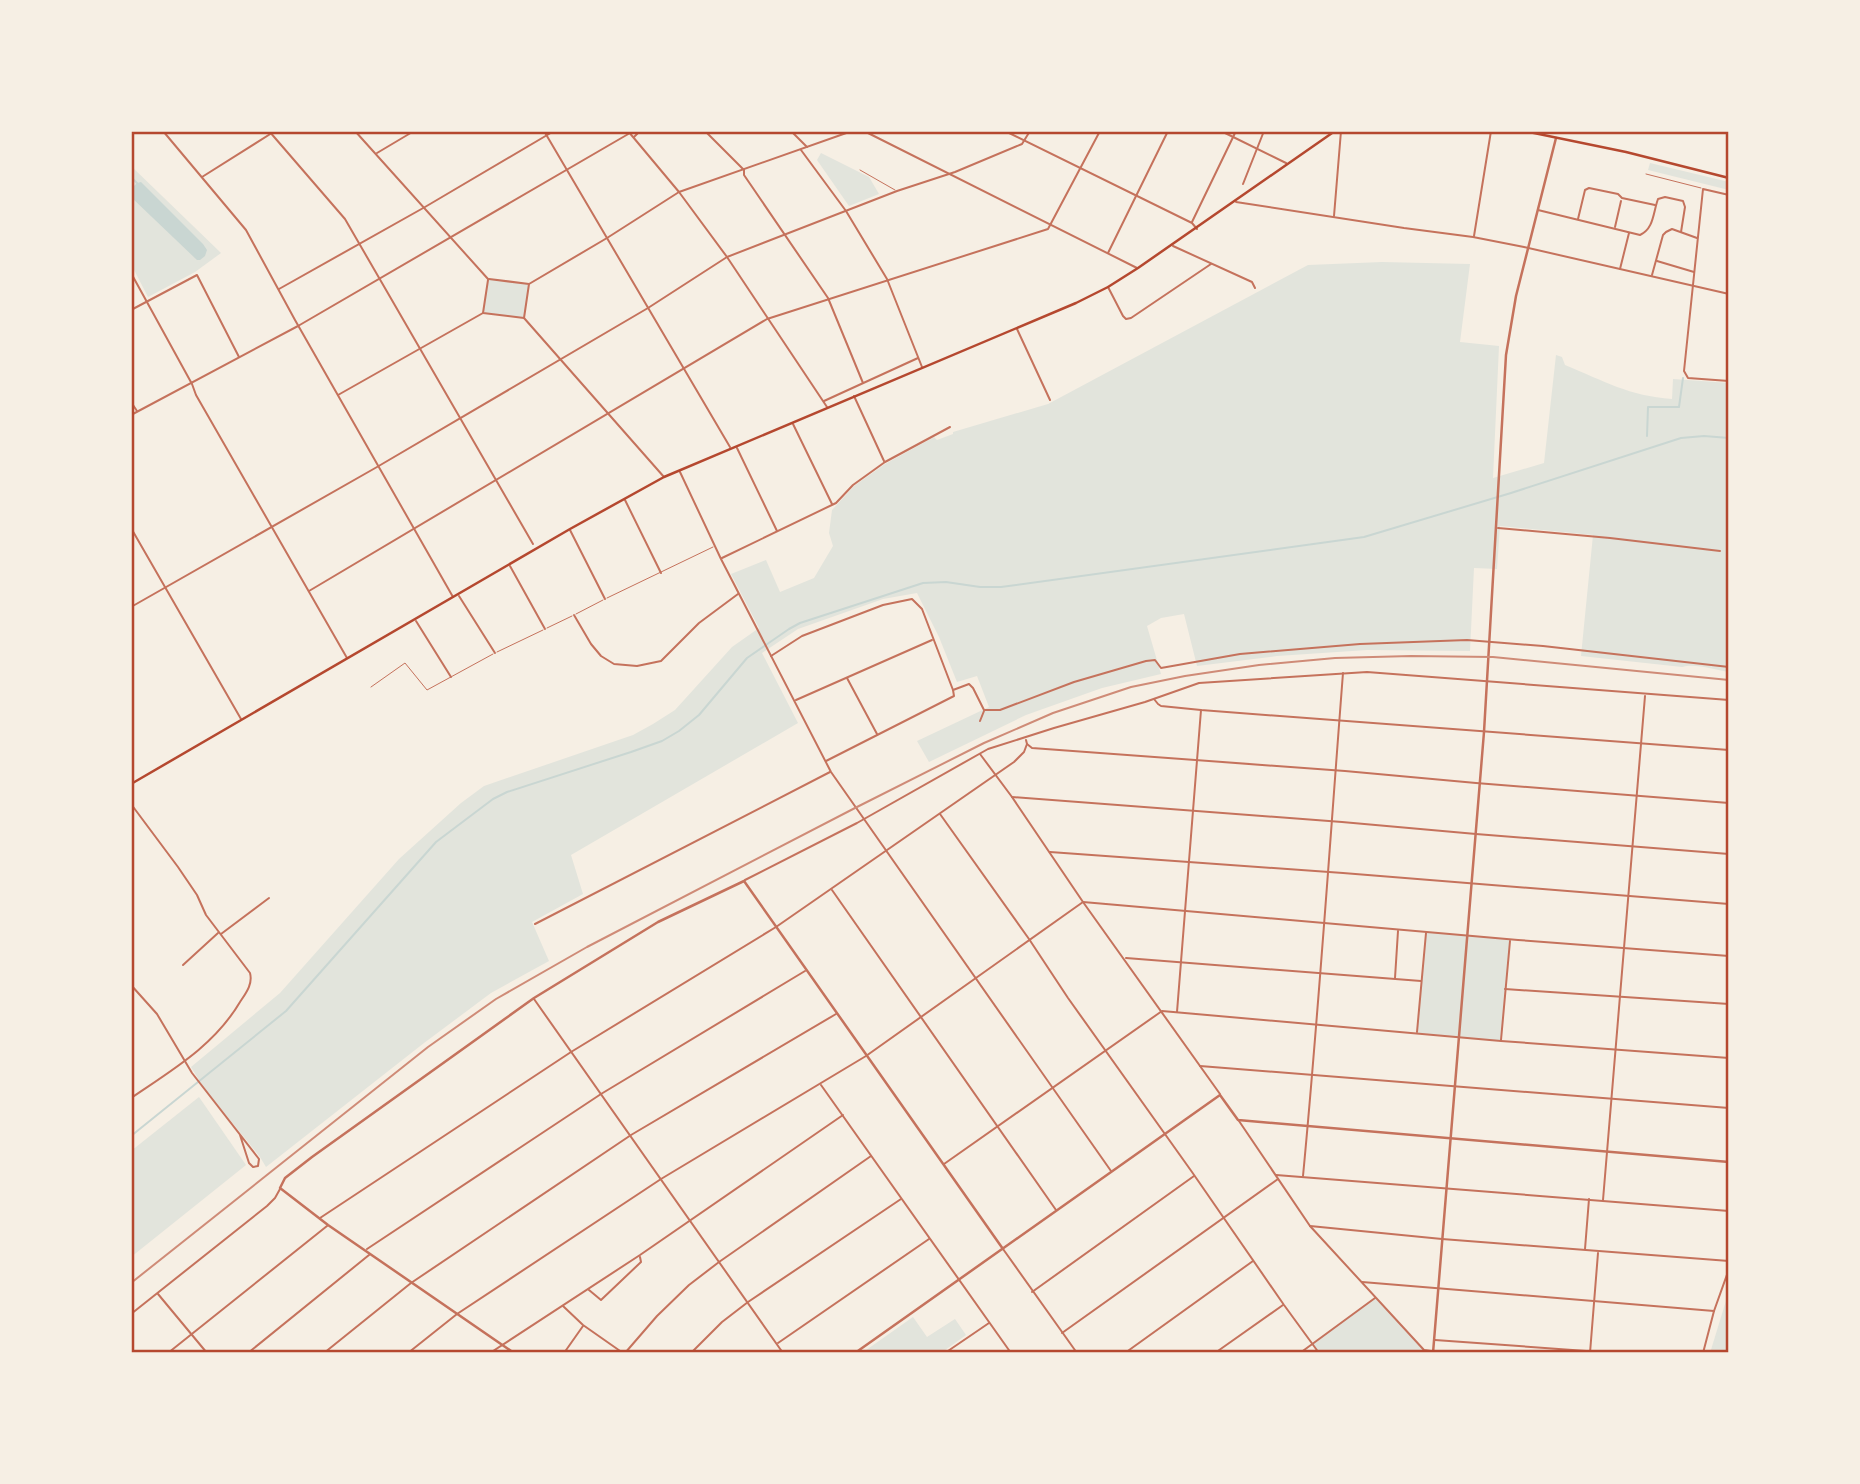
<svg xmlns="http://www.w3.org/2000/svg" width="1860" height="1484" viewBox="0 0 1860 1484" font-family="'Alegreya Sans',sans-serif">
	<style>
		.green { fill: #e2e4dc }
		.water { fill: #c9d6d2 }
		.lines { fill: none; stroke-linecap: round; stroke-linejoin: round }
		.stream { stroke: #c9d6d2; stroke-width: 2 }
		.service { stroke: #c5725c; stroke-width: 1 }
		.minor { stroke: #c5725c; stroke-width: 2 }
		.tertiary { stroke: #c5725c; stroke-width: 2.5 }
		.secondary { stroke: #b5482f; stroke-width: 2.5 }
		.primary { stroke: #b5482f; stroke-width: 2.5 }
		.rail { stroke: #cf8b77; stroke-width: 2 }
		.neatline { fill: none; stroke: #b5482f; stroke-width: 2.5 }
	</style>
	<rect width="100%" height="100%" fill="#f6efe4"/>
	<g class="green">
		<path d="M821 153 869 177 879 194 849 206 817 160Z"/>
		<path d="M1650 163 1729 182V190L1648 170Z"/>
		<path d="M131 166 221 253 195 272 148 297 131 264Z"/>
		<path d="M1382 262 1470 264 1460 342 1499 346 1493 478 1544 463 1556 355 1562 357 1565 365C1604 381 1629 396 1672 399L1673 379 1729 383V672C1714 670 1696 663 1682 667L1581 656 1593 535 1500 526 1497 569 1474 568 1470 651 1367 650 1277 656 1197 666 1184 614 1161 618 1147 626 1161 674 1102 688 1026 715 929 762 917 741 989 707 977 676 957 682 939 637 917 593 883 599 798 629 762 653 798 723 571 855 583 894 532 922 549 961 491 993 424 1043 266 1167 260 1157 204 1088 191 1067 280 993 399 859 461 803 484 786 633 735 653 724 675 710 732 647 759 628 731 574 766 560 780 592 814 578 833 546 829 533 832 510 854 486 885 464 934 437 937 440 953 434V432L1048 404 1308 265Z"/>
		<path d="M488 279 529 284 524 318 483 313Z"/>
		<path d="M1426 932 1510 939 1501 1041 1417 1033Z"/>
		<path d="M199 1097 246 1165 131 1257V1151Z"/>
		<path d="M1729 1291V1353H1710Z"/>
		<path d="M1376 1298 1424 1349 1433 1353H1319L1312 1344Z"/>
		<path d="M913 1317 927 1337 955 1319 966 1335 941 1353H862Z"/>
	</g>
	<path class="water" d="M141 182 203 244 207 250 205 256 200 260H197L131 197V189L137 183Z"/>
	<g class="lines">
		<g class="stream">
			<path d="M131 177 137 183"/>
			<path d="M1647 436 1648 407H1679L1683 378"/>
			<path d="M131 1136 286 1011 436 842 493 799 507 792 631 752 662 741 679 731 699 715 747 658 789 629 800 623 923 583 946 582 980 587H1001L1364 537 1511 493 1681 438 1704 436 1729 438"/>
		</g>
		<g class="service">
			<path d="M860 170 895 190"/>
			<path d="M1646 174 1701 188"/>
			<path d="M607 598 713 547"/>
			<path d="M576 614 603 600"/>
			<path d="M547 628 572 616"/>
			<path d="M497 652 543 630"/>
			<path d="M371 687 405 663 427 690 493 654"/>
		</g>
		<g class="minor">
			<path d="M163 131 246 230 295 320 453 597"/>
			<path d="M269 131 345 219 533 544"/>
			<path d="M355 131 488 279"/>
			<path d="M544 131 730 447"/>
			<path d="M628 131 679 192 727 257 827 407"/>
			<path d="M705 131 744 170V175L828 298 863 383"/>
			<path d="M791 131 807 147"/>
			<path d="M864 131 1137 268"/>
			<path d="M1005 131 1192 223 1197 229"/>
			<path d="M1221 131 1286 163"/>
			<path d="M634 137 640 131"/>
			<path d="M801 150 846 211 887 279 922 367"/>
			<path d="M377 153 414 131"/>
			<path d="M202 177 275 131"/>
			<path d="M1243 184 1264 131"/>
			<path d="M1729 195 1703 189 1684 371 1688 378 1729 381"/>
			<path d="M1236 202 1404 228 1473 237 1524 247 1729 294"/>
			<path d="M1538 210 1640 235C1653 229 1653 215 1657 202L1658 199 1665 197 1683 201 1685 207 1681 232"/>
			<path d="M1334 216 1341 131"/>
			<path d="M1578 219 1585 190 1589 188 1618 194 1622 198 1655 205"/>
			<path d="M1192 222 1236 131"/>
			<path d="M1615 227 1621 201"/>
			<path d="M1474 236 1491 131"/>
			<path d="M1173 246 1252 282 1255 288"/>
			<path d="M1108 253 1168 131"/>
			<path d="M1657 261 1694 272"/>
			<path d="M1620 269 1629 233"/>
			<path d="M131 273 192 384 196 395 347 658"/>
			<path d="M1652 275 1663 235 1666 232 1672 229 1697 238"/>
			<path d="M489 279 529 284 524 318"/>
			<path d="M488 280 483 313 524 318"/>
			<path d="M529 284 607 238 679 192 852 131"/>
			<path d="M1108 287 1123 316 1126 319 1131 318 1211 264"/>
			<path d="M279 289 425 207 554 131"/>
			<path d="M131 310 197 275 239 357"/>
			<path d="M524 318 664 477"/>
			<path d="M1017 329 1050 400"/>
			<path d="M338 395 483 313"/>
			<path d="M854 396 884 461"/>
			<path d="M824 401 918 358"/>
			<path d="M131 402 137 411"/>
			<path d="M131 415 298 326 630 133"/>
			<path d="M793 424 832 504"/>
			<path d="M737 448 777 531"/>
			<path d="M680 472 721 559 831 772 1111 1171"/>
			<path d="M625 500 661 573"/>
			<path d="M131 528 241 719"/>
			<path d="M1498 528 1610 538 1720 551"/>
			<path d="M570 530 605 599"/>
			<path d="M722 558 836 503 853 485 885 462 950 427"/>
			<path d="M510 566 545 629"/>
			<path d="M309 591 767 319 1048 229 1100 131"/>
			<path d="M459 596 495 653"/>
			<path d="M131 607 377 467 648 308 727 257 897 191 955 172 1022 144 1030 131"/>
			<path d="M574 615 591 644 601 656 614 664 637 666 661 661 699 623 738 594"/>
			<path d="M416 621 451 677"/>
			<path d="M771 656 802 636 883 605 912 599 922 609 953 690 954 696 826 761"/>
			<path d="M847 678 877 734"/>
			<path d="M953 690 969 684 973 688 984 710H1000L1074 682 1146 661 1155 660 1161 668 1240 654 1360 644 1467 640 1543 646 1729 667"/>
			<path d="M1154 699 1158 704 1161 706 1201 710 1729 750"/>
			<path d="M796 700 932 640"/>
			<path d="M980 721 984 711"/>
			<path d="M1026 740 1027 744 1032 748 1345 771 1476 783 1729 803"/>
			<path d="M980 754 1012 797 1083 902 1220 1094"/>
			<path d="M1012 797 1342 822 1476 834 1729 854"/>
			<path d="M131 804 178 867 197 895 206 915 250 973C253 984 246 993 240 1002 214 1046 172 1070 131 1098"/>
			<path d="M940 814 1029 939 1068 998 1192 1172 1284 1305 1319 1353"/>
			<path d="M1050 852 1343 873 1729 904"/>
			<path d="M745 880 857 823 988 749 1054 728 1145 702 1199 683 1367 672 1729 700"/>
			<path d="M832 890 1056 1210"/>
			<path d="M535 924 830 772"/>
			<path d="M221 934 269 898"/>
			<path d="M1126 958 1421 981"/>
			<path d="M183 965 218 933"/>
			<path d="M1395 978 1398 931"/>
			<path d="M131 985 157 1014 192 1073 259 1159 258 1166 253 1167 249 1163 240 1135"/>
			<path d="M1505 989 1729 1004"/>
			<path d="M534 999 783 1353"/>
			<path d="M1177 1012 1201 710"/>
			<path d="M1417 1032 1426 933"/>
			<path d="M1501 1040 1510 941"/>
			<path d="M1200 1066 1729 1108"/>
			<path d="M821 1085 1011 1353"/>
			<path d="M1239 1121 1310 1226 1424 1350 1431 1351"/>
			<path d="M944 1164 1162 1011 1501 1041 1729 1058"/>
			<path d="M1276 1175 1729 1211"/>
			<path d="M1303 1176C1319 1009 1330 840 1343 673"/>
			<path d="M1603 1200 1645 696"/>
			<path d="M320 1218 571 1052 776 927 1014 762 1024 752 1027 744"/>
			<path d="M1310 1226 1442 1239 1729 1261"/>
			<path d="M367 1249 601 1094 805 971"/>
			<path d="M1003 1249 1077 1353"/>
			<path d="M1585 1249 1589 1199"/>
			<path d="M1362 1282 1714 1311"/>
			<path d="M589 1290 601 1300 641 1262 640 1257"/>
			<path d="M1032 1292 1194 1176"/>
			<path d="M158 1294 207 1353"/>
			<path d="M563 1306 583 1325 623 1353"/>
			<path d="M131 1314 267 1206 275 1198 280 1189"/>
			<path d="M1062 1333 1278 1179"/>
			<path d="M1435 1340 1614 1353"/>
			<path d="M778 1343 929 1239"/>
			<path d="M168 1353 327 1226"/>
			<path d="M248 1353 369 1255"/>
			<path d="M324 1353 411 1283 631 1135 836 1014"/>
			<path d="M408 1353 457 1314 661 1179 866 1056 1083 902 1518 940 1729 956"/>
			<path d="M490 1353 640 1255 843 1115"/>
			<path d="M564 1353 583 1326"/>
			<path d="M625 1353 657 1316 689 1285 719 1262 871 1156"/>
			<path d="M691 1353 722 1322 748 1302 901 1199"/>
			<path d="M945 1353 989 1323"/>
			<path d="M1125 1353 1253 1261"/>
			<path d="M1215 1353 1283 1305"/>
			<path d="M1300 1353 1375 1298"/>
			<path d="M1590 1353 1598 1253"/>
			<path d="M1703 1353 1714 1311 1729 1269"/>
		</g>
		<g class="tertiary">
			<path d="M514 1353 328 1225 280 1188 285 1178 312 1157 534 998 658 922 744 881 1003 1249"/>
			<path d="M855 1353 1220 1095 1238 1120 1729 1162"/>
			<path d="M1433 1353 1484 732 1506 355 1516 296 1556 138"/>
		</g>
		<path class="secondary" d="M131 784 570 529 664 477 1076 303 1108 287 1138 268 1335 131"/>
		<path class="primary" d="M1524 131 1626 152 1729 178"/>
		<path class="rail" d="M131 1283 428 1047 496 999 587 947 855 808 984 743 1053 713 1131 687 1185 676 1259 665 1335 658 1411 656 1493 657 1729 680"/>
	</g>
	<rect width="1860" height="1484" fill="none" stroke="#f6efe4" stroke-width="266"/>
	<rect x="133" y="133" width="1594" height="1218" class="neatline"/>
</svg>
